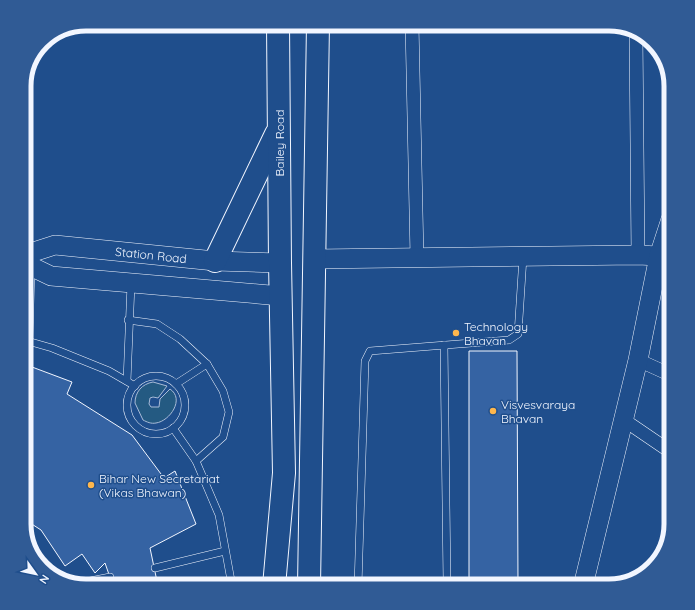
<svg xmlns="http://www.w3.org/2000/svg" width="695" height="610" viewBox="0 0 695 610" font-family="Quicksand,sans-serif">
	<style>
		.green { fill: #245a82; stroke: #a8bbd7 }
		.building { fill: #3563a3; stroke: #f2f6ff }
		.lines { fill: none; stroke-linecap: round; stroke-linejoin: round }
		.lane-casing { stroke: #f2f6ff; stroke-width: 8 }
		.street-casing { stroke: #f2f6ff; stroke-width: 14 }
		.secondary-casing { stroke: #f2f6ff; stroke-width: 20 }
		.highway-casing { stroke: #f2f6ff; stroke-width: 24 }
		.lane { stroke: #1f4e8c; stroke-width: 7 }
		.street { stroke: #1f4e8c; stroke-width: 13 }
		.secondary { stroke: #1f4e8c; stroke-width: 19 }
		.highway { stroke: #1f4e8c; stroke-width: 22 }
		.poi-dot { fill: #ffb74d; stroke: #1f4e8c; stroke-width: 1.5 }
		.labels { text-anchor: middle; dominant-baseline: central; stroke-width: 3; stroke-linejoin: round; paint-order: stroke }
		.street-label { font-size: 12px; fill: #f2f6ff; stroke: #1f4e8c }
		.poi-label { font-size: 12px; fill: #f2f6ff; stroke: #1f4e8c; text-anchor: start }
		.rim { fill: none; stroke: #f2f6ff; stroke-width: 5 }
	</style>
	<rect width="100%" height="100%" fill="#1f4e8c"/>
	<path class="green" d="M153 382 167 386 158 398 153 397 150 398 149 404 151 407H159L160 399 170 389C185 399 170 421 156 423 151 424 147 422 143 420L135 403C135 392 142 384 153 382Z"/>
	<g class="building">
		<path d="M469 351H517L518 586H469Z"/>
		<path d="M24 364 72 382 67 394 132 435 164 478 175 471 196 524 150 548 158 586H113L105 563 95 573 82 554 65 566 41 530 24 519Z"/>
	</g>
	<g class="lines">
		<defs>
			<g id="lane">
				<path d="M128 320 157 324 180 339 207 364 223 391 229 412 223 437 196 461"/>
				<path d="M24 340 52 348 109 371 135 386"/>
				<path d="M29 341 31 268"/>
				<path d="M444 345 447 582 445 586"/>
				<circle cx="156" cy="405" r="29"/>
				<path d="M127 381 131 284"/>
				<path d="M176 384 207 364"/>
				<path d="M173 428 196 461 219 515 232 586"/>
				<path d="M155 568 225 551"/>
				<path d="M80 583 110 577"/>
				<path d="M358 586 365 361 370 351 509 340 518 334 523 257"/>
			</g>
			<g id="street">
				<path d="M412 24 417 257"/>
				<path d="M636 35 638 255"/>
				<path d="M638 360 671 375"/>
				<path d="M624 420 671 452"/>
			</g>
			<g id="secondary">
				<path d="M24 255 55 245 215 261 280 263"/>
				<path d="M314 259 638 255 659 256"/>
				<path d="M24 263 51 276 281 296"/>
				<path d="M583 586 638 360 659 256 671 219"/>
			</g>
			<g id="highway">
				<path d="M215 261 276 134"/>
				<path d="M274 586 284 473 280 263 278 24"/>
				<path d="M309 586 318 24"/>
			</g>
		</defs>
		<use href="#lane" class="lane-casing"/>
		<use href="#street" class="street-casing"/>
		<use href="#secondary" class="secondary-casing"/>
		<use href="#highway" class="highway-casing"/>
		<use href="#lane" class="lane"/>
		<use href="#street" class="street"/>
		<use href="#secondary" class="secondary"/>
		<use href="#highway" class="highway"/>
	</g>
	<g class="poi-dot">
		<circle cx="456" cy="333" r="4"/>
		<circle cx="493" cy="411" r="4"/>
		<circle cx="91" cy="485" r="4"/>
	</g>
	<g class="labels">
		<g class="street-label">
			<text transform="translate(279 143) rotate(-90)">Bailey Road</text>
			<text transform="translate(151 255) rotate(6)">Station Road</text>
		</g>
		<g class="poi-label">
			<text x="464" y="326">Technology<tspan x="464" dy="14">Bhavan</tspan></text>
			<text x="501" y="404">Visvesvaraya<tspan x="501" dy="14">Bhavan</tspan></text>
			<text x="99" y="478">Bihar New Secretariat<tspan x="99" dy="14">(Vikas Bhawan)</tspan></text>
		</g>
	</g>
	<path d="M0 0H695V610H0ZM86 31H609A55 55 0 0 1 664 86V524A55 55 0 0 1 609 579H86A55 55 0 0 1 31 524V86A55 55 0 0 1 86 31Z" fill="#305b95" fill-rule="evenodd"/>
	<path class="rim" d="M86 31H609A55 55 0 0 1 664 86V524A55 55 0 0 1 609 579H86A55 55 0 0 1 31 524V86A55 55 0 0 1 86 31Z"/>
	<g transform="translate(36 574) rotate(123)" stroke="#1f4e8c" stroke-width="3" paint-order="stroke">
	<path d="M0-3L7 15L0 10L-7 15Z" fill="#f2f6ff"/>
	<text y="-6" font-size="11" font-weight="bold" text-anchor="middle" fill="#f2f6ff">N</text>
	</g>
</svg>
